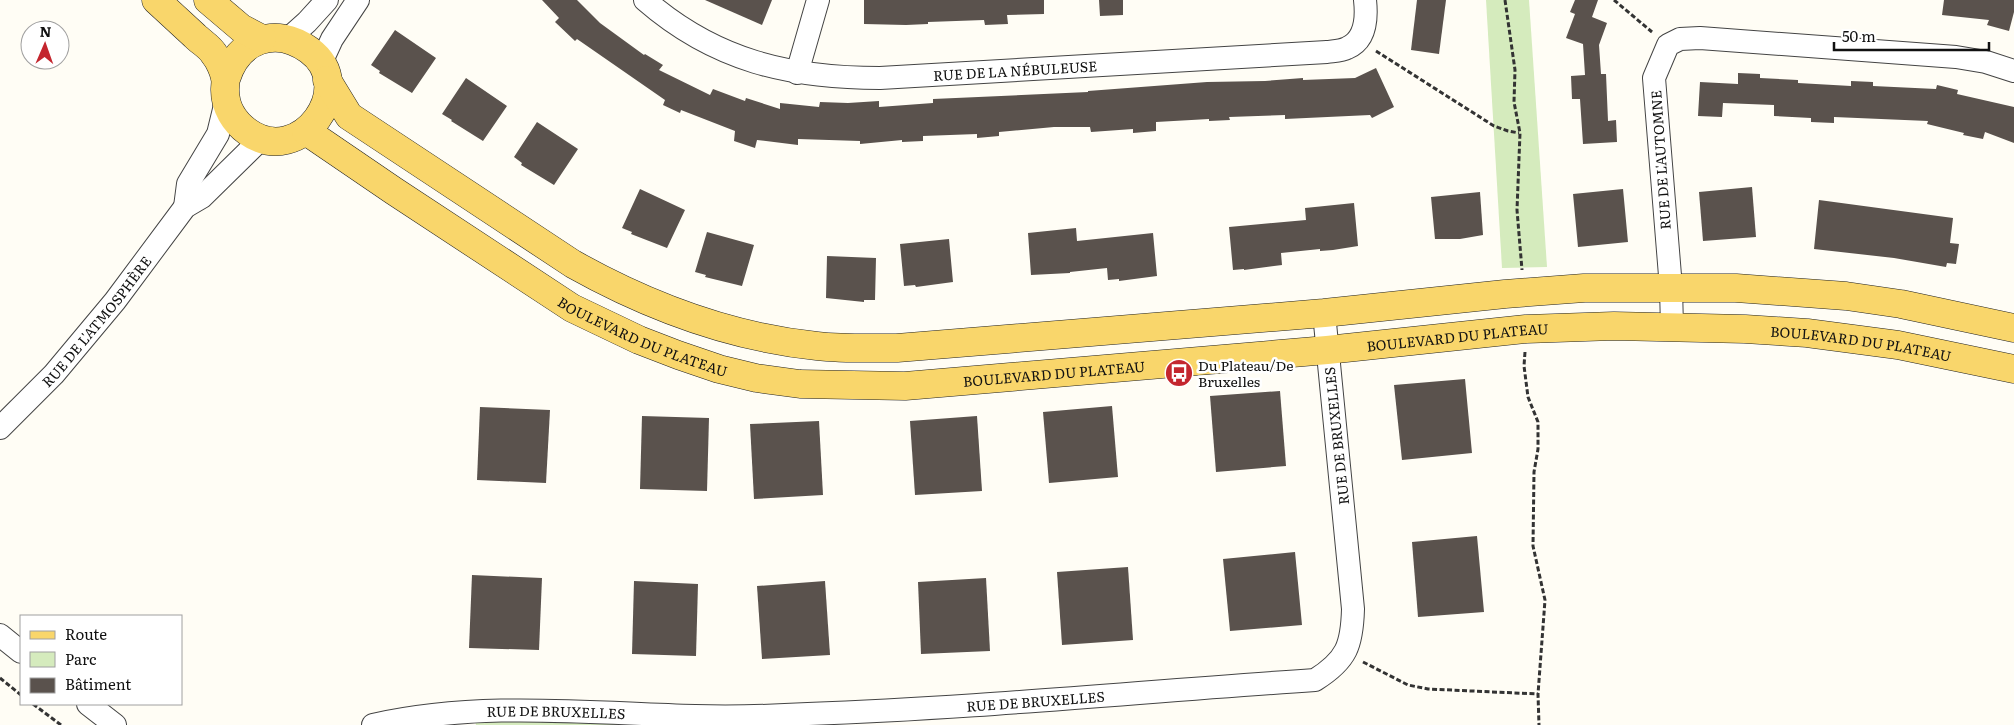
<svg xmlns="http://www.w3.org/2000/svg" width="2014" height="725" viewBox="0 0 2014 725" font-family="Literata,serif">
	<style>
		.green { fill: #d5ebbd }
		.building { fill: #5a524d }
		.lines { fill: none; stroke-linecap: round; stroke-linejoin: round }
		.minor-casing { stroke: #444; stroke-width: 24 }
		.major-casing { stroke: #222; stroke-width: 29 }
		.path { stroke: #333; stroke-width: 3; stroke-dasharray: 5 2.5; stroke-linecap: butt }
		.minor { stroke: #fff; stroke-width: 22 }
		.major { stroke: #f9d66b; stroke-width: 28 }
		.labels { text-anchor: middle; dominant-baseline: central; stroke-width: 5; stroke-linejoin: round; paint-order: stroke }
		.street-label { font-size: 14px; fill: #111; stroke: #fff }
		.poi-label { font-size: 14px; fill: #111; stroke: #fff; text-anchor: start }
	</style>
	<rect width="100%" height="100%" fill="#fffdf5"/>
	<g class="green">
		<path d="M1486 0H1529L1547 267 1502 268Z"/>
		<path d="M498 719 693 725H476L475 721Z"/>
	</g>
	<g class="building">
		<path d="M542 0H577L600 23 644 55 645 54 663 65 659 70 710 95 713 89 745 101 746 98 780 109V103L819 107 820 102 848 103 879 101V107L933 103V99L1088 92V91L1207 82 1265 81 1303 78V80L1355 78 1376 68 1394 107 1372 118 1370 115 1285 119V115L1229 117 1230 120 1209 121V119L1156 122V131L1133 133V129L1091 132 1090 127H1054L999 132V136L977 138V134L923 136V141L902 142V140L860 144V141L798 139V145L757 140 755 148 734 141 735 131 681 110 680 113 663 105 665 100 577 39 575 41 555 22 559 18Z"/>
		<path d="M705 0H772L762 25Z"/>
		<path d="M864 0H1044V14L1007 15 1008 24 985 25 984 20 928 22V24L906 25 864 24Z"/>
		<path d="M1099 0H1123V15L1100 16Z"/>
		<path d="M1417 0H1446L1439 54 1411 50Z"/>
		<path d="M1575 0H1598L1592 17 1607 23 1599 45 1601 74H1606L1608 121 1616 120 1617 142 1583 144 1580 99H1572L1571 76 1585 75 1583 44 1566 38 1575 14 1570 12Z"/>
		<path d="M1944 0H2014V12L2009 31 1987 25 1989 20 1942 15Z"/>
		<path d="M395 30 436 58 412 93 379 73 380 71 371 65Z"/>
		<path d="M1738 73 1760 74V78L1798 80V83L1851 86V81L1873 82V86L1936 89 1937 85 1958 90 1957 94 2014 107V143L1985 132 1983 139 1963 135 1964 133 1927 124 1928 121 1834 117V123L1811 122V118L1774 116V105L1723 103 1722 117 1698 116 1700 82 1738 84Z"/>
		<path d="M466 78 507 106 483 141 451 121 452 120 442 114Z"/>
		<path d="M537 122 578 149 554 185 521 165 522 163 514 157Z"/>
		<path d="M1752 187 1756 237 1703 241 1699 192Z"/>
		<path d="M640 189 685 210 667 248 631 234 632 232 622 228Z"/>
		<path d="M1623 189 1628 242 1578 247 1573 194Z"/>
		<path d="M1480 192 1483 235 1460 239H1435L1431 197Z"/>
		<path d="M1819 200 1953 218 1950 243 1959 244 1956 264 1947 263 1946 267 1894 258 1814 249Z"/>
		<path d="M1354 203 1358 246 1333 250 1320 251V249L1281 253 1282 265 1244 270V269L1233 270 1229 227 1306 220 1305 208Z"/>
		<path d="M1076 228 1077 241 1153 233 1157 276 1119 281V279L1108 280 1107 268 1070 272V273L1031 275 1028 233Z"/>
		<path d="M707 232 754 245 742 286 705 277 706 275 695 272Z"/>
		<path d="M949 239 953 282 916 287 915 285 904 286 900 244Z"/>
		<path d="M827 256 876 258 875 300H864V302L826 298Z"/>
		<path d="M1465 379 1472 453 1402 460 1394 385Z"/>
		<path d="M1280 391 1286 466 1216 472 1210 396Z"/>
		<path d="M1112 406 1118 477 1049 483 1043 412Z"/>
		<path d="M480 407 550 410 546 483 477 480Z"/>
		<path d="M642 416 709 418 707 491 640 489Z"/>
		<path d="M977 416 982 491 915 495 910 421Z"/>
		<path d="M819 421 823 495 754 499 750 424Z"/>
		<path d="M1477 536 1484 612 1418 617 1412 542Z"/>
		<path d="M1295 552 1302 625 1230 631 1223 559Z"/>
		<path d="M1128 567 1133 640 1062 645 1057 572Z"/>
		<path d="M472 575 542 578 539 650 469 648Z"/>
		<path d="M986 578 990 651 921 654 918 582Z"/>
		<path d="M634 581 698 584 696 656 632 654Z"/>
		<path d="M825 581 830 655 762 659 757 586Z"/>
	</g>
	<g class="lines">
		<defs>
			<g id="minor">
				<path id="s1" d="M645 0C715 61 790 78 880 78L1327 52C1333 51 1341 51 1347 48 1366 40 1367 18 1365 0"/>
				<path d="M288 39 307 22 327 0"/>
				<path d="M321 63 332 39 358 0"/>
				<path d="M797 73 818 0"/>
				<path d="M185 207 188 184 218 134 226 101"/>
				<path d="M1672 327 1671 288 1654 78 1668 45 1680 39 1700 38 1956 57 1986 62 2014 71"/>
				<path id="s2" d="M0 428 54 374 115 301 185 207 202 197 262 138"/>
				<path d="M0 635 21 652"/>
				<path d="M88 704 115 725"/>
				<path id="s3" d="M373 725C479 701 587 713 695 716 732 717 771 716 808 714 978 708 1147 691 1315 680 1347 660 1352 645 1353 609L1324 313"/>
			</g>
			<g id="major">
				<path d="M156 0C169 12 182 24 195 36 201 42 210 47 214 54 219 60 224 71 225 78 226 82 225 86 225 90 225 107 234 122 248 132 300 169 360 87 309 50 275 25 238 40 226 79"/>
				<path d="M208 0 241 28 262 39"/>
				<path d="M327 80 349 116 573 264C648 306 730 337 817 346 843 349 870 348 897 348L1324 313 1505 294 1584 288H1736L1846 296 1901 304 2014 328"/>
				<path id="s4" d="M306 131 394 191 572 308 639 340 678 355 719 369 756 378 800 384 905 386 1327 350 1526 329 1614 326 1745 329 1807 333 1898 345 2014 369"/>
			</g>
		</defs>
		<use href="#minor" class="minor-casing"/>
		<use href="#major" class="major-casing"/>
		<g class="path">
			<path d="M1505 0 1515 70 1514 102 1520 133 1517 210 1522 270"/>
			<path d="M1614 0 1652 32"/>
			<path d="M1376 51 1494 126 1508 131 1519 133"/>
			<path d="M1525 352 1524 366 1528 397 1538 422V449L1534 472 1533 546 1545 600 1538 694 1539 725"/>
			<path d="M1363 662 1408 685 1428 689 1538 694"/>
			<path d="M0 678 21 695"/>
			<path d="M33 704 61 725"/>
		</g>
		<use href="#minor" class="minor"/>
		<use href="#major" class="major"/>
	</g>
	<defs>
		<symbol id="bus-disc" viewBox="-11 -11 22 22"><circle r="9.5" fill="#c4262e" stroke="#fff"/><path d="M-5-6H5V4H4V6H2V4H-2V6H-4V4H-5ZM-3.5-4V0h7V-4ZM-3.5 1.2v1.5H-2V1.2ZM2 1.2v1.5H3.5V1.2Z" fill="#fff"/></symbol>
	</defs>
	<g fill-rule="evenodd">
		<use href="#bus-disc" x="1163" y="357" width="32" height="32"/>
	</g>
	<g class="labels">
		<g class="street-label">
			<text stroke="none"><textPath href="#s1" startOffset="389">RUE DE LA NÉBULEUSE</textPath></text>
			<text transform="translate(1660 160) rotate(-94)">RUE DE L'AUTOMNE</text>
			<text stroke="none"><textPath href="#s2" startOffset="144">RUE DE L'ATMOSPHÈRE</textPath></text>
			<text stroke="none"><textPath href="#s4" startOffset="396">BOULEVARD DU PLATEAU</textPath></text>
			<text stroke="none"><textPath href="#s4" startOffset="1221">BOULEVARD DU PLATEAU</textPath></text>
			<text stroke="none"><textPath href="#s4" startOffset="1626">BOULEVARD DU PLATEAU</textPath></text>
			<text stroke="none"><textPath href="#s4" startOffset="816">BOULEVARD DU PLATEAU</textPath></text>
			<text transform="translate(1336 436) rotate(-96)">RUE DE BRUXELLES</text>
			<text stroke="none"><textPath href="#s3" startOffset="664">RUE DE BRUXELLES</textPath></text>
			<text stroke="none"><textPath href="#s3" startOffset="184">RUE DE BRUXELLES</textPath></text>
		</g>
		<g class="poi-label">
			<text x="1198" y="365">Du Plateau/De<tspan x="1198" dy="16">Bruxelles</tspan></text>
		</g>
	</g>
	<rect x="20" y="615" width="162" height="90" fill="#ffffff" stroke="#a0a0a0"/>
	<rect x="30" y="631" width="25" height="8" fill="#f9d66b" stroke="#a0a0a0"/>
	<text x="65" y="640" font-size="15" fill="#111111">Route</text>
	<rect x="30" y="652" width="25" height="15" fill="#d5ebbd" stroke="#a0a0a0"/>
	<text x="65" y="665" font-size="15" fill="#111111">Parc</text>
	<rect x="30" y="678" width="25" height="15" fill="#5a524d" stroke="#a0a0a0"/>
	<text x="65" y="690" font-size="15" fill="#111111">Bâtiment</text>
	<g transform="translate(45 45) rotate(2)"><circle r="24" fill="#ffffff" stroke="#a0a0a0"/>
	<path d="M0-4L9 19L0 12L-9 19Z" fill="#c4262e"/>
	<text y="-8" font-size="14" font-weight="bold" text-anchor="middle" fill="#111111">N</text>
	</g>
	<path d="M1834 42v8h155v-8" fill="none" stroke="#111111" stroke-width="2.5"/>
	<text x="1842" y="42" font-size="15" fill="#111111" stroke="#ffffff" stroke-width="4" paint-order="stroke">50 m</text>
</svg>
